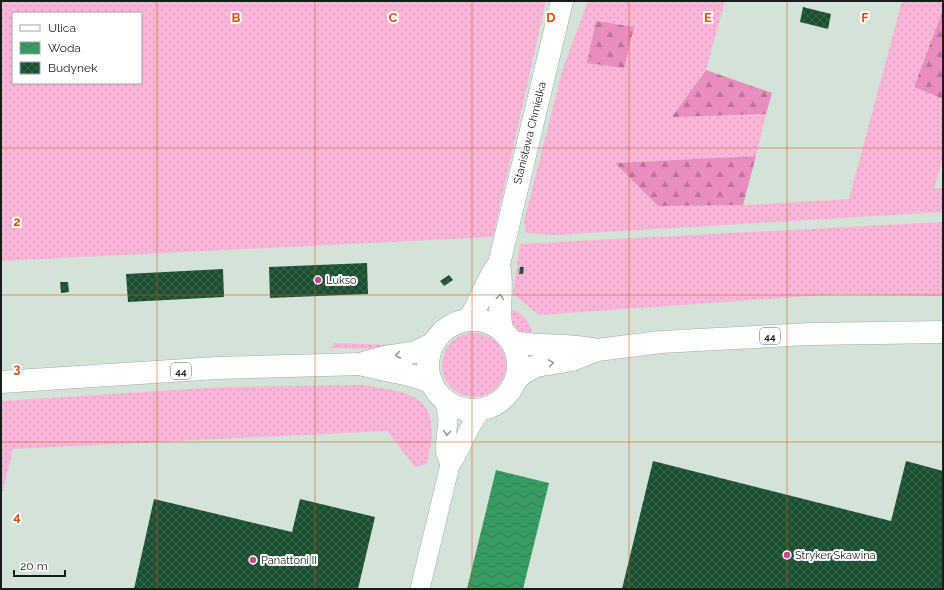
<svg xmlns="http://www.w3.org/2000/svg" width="944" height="590" viewBox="0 0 944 590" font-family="Raleway,sans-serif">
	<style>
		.grass { fill: url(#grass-dots); fill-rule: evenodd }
		.forest { fill: url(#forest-firs) }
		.water { fill: url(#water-waves) }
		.building { fill: url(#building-cross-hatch) }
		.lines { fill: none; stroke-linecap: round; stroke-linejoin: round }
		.minor-casing { stroke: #9caba0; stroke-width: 20 }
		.tertiary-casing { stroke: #9caba0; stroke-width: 23 }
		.primary-casing { stroke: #9caba0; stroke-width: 23 }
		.minor { stroke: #fff; stroke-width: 19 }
		.tertiary { stroke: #fff; stroke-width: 22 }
		.primary { stroke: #fff; stroke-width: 22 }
		.oneway { stroke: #979998 }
		.grid { fill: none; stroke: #d3530d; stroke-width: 1; stroke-opacity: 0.55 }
		.poi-dot { fill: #c64793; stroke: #fff; stroke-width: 1.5 }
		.labels { text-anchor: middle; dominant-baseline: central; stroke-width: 4; stroke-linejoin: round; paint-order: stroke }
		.shield { fill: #fff; stroke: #5d615e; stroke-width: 1 }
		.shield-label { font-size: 10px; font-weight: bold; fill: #171d19 }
		.street-label { font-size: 11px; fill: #171d19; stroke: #fff }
		.poi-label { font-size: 11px; fill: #171d19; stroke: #fff; text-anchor: start }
		.grid-label { font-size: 13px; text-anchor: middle; font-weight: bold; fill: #d3530d; stroke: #fff; stroke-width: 4; stroke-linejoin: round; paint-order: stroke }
	</style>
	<defs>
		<pattern id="grass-dots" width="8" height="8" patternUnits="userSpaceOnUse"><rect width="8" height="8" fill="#fab6d9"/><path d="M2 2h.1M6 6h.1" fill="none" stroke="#d69cba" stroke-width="1.8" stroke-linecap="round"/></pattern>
		<pattern id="forest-firs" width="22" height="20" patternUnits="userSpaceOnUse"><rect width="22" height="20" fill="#e88dbe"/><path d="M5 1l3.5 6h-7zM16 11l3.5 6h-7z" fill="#bb739a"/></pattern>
		<pattern id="water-waves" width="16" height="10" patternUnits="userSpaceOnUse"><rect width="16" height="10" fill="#389b63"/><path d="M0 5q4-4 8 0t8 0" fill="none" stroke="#2e7e51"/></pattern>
		<pattern id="building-cross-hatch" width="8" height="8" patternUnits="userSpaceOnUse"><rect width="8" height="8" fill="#1b4f31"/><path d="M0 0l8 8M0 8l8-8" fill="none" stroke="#3b654c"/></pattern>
	</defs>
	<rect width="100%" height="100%" fill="#d3e3d8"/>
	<g class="grass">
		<path d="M1 1H546L493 237 1 261ZM13 13H141V83H13Z"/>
		<path d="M588 1H725L706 70 673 116 766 114 756 156 615 163 658 206 743 205 849 199 902 1H943V13L914 87 943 99V159L934 188H943V212L556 235 526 233 524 221 563 68Z"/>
		<path d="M943 222V296L840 294 539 315 513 294 520 244Z"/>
		<path d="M507 308C523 311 531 323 534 339 518 334 511 323 507 308Z"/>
		<circle cx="474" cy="365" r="32"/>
		<path d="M335 343H339L394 345 386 349 330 348Z"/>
		<path d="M363 385C396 391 433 390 432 434 432 444 428 455 427 464L415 467 387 431 13 449 1 498V401L222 387Z"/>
	</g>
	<g class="forest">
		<path d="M942 13H943V99L914 87Z"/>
		<path d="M596 21 634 27 624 68 587 63Z"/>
		<path d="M706 70 772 93 766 114 672 117Z"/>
		<path d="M756 156 743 205 658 206 615 163Z"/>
	</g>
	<path class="water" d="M496 470 549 483 523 589H467Z"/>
	<g class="building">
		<path d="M803 7 831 14 828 29 800 22Z"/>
		<path d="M367 263 368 294 270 298 269 267Z"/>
		<path d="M520 267H524L523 274H519Z"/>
		<path d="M223 269 224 297 128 302 126 274Z"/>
		<path d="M449 275 453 280 444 286 440 281Z"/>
		<path d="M60 282H68L69 292 61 293Z"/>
		<path d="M653 461 891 521 906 461 943 471V589H622Z"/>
		<path d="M154 499 292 532 300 499 375 517 358 589H134Z"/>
	</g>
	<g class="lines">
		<defs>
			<g id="minor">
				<path d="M445 400 448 420 445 450 450 465"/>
				<path d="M420 589 450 465C464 447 466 427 482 410"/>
			</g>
			<g id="tertiary">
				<path d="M468 320C481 303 485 281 499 264"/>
				<path d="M502 331C497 307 504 287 499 264L562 1"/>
			</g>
			<g id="primary">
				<circle cx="473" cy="365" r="45"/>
				<path d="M512 342C539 347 566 344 592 349"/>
				<path d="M360 364C384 371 409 372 432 383"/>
				<path d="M517 379 523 373 536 366 572 360 597 350 661 342 810 334 943 332"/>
				<path d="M1 382 217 368 360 364 384 357 416 352 434 343"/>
			</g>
		</defs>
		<use href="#minor" class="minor-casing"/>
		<use href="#tertiary" class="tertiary-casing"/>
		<use href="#primary" class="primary-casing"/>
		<use href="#minor" class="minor"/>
		<use href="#tertiary" class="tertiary"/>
		<use href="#primary" class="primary"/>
	</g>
	<defs><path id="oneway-chevron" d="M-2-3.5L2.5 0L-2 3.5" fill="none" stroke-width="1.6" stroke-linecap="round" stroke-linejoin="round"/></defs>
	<g class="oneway">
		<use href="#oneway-chevron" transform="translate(500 297) rotate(-83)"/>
		<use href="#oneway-chevron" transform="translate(398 355) rotate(173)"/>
		<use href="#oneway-chevron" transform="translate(551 363) rotate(-9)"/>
		<use href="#oneway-chevron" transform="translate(447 433) rotate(95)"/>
	</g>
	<path class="grid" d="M157 1V589M315 1V589M472 1V589M629 1V589M787 1V589M1 148H943M1 295H943M1 442H943"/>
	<g class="poi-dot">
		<circle cx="318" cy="280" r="4"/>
		<circle cx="787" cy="555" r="4"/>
		<circle cx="253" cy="560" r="4"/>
	</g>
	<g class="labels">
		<g class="shield">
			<rect x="760" y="328" width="20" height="16" rx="3"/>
			<rect x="171" y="363" width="20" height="16" rx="3"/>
		</g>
		<g class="shield-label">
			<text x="770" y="336">44</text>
			<text x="181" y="371">44</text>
		</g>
		<g class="street-label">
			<text transform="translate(530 133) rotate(-76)">Stanisława Chmielka</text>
		</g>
		<g class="poi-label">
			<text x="326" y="280">Lukso</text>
			<text x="795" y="555">Stryker Skawina</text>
			<text x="261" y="560">Panattoni II</text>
		</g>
	</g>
	<g class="grid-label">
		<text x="236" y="22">B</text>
		<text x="393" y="22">C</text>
		<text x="551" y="22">D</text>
		<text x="708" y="22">E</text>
		<text x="865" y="22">F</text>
		<text x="17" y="226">2</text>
		<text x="17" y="373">3</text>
		<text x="17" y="521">4</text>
	</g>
	<rect width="944" height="590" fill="none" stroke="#171d19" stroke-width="4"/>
	<rect x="12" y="12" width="130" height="72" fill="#ffffff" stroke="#a2a5a3"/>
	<rect x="20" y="25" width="20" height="6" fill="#ffffff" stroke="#a2a5a3"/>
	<text x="48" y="32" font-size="12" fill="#171d19">Ulica</text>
	<rect x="20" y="42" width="20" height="12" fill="url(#water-waves)" stroke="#a2a5a3"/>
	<text x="48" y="52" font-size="12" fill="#171d19">Woda</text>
	<rect x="20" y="62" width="20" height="12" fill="url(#building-cross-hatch)" stroke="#a2a5a3"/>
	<text x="48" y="72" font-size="12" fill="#171d19">Budynek</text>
	<path d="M14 570v6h51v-6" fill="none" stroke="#171d19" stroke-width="2"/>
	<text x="20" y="570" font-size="12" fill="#171d19" stroke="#ffffff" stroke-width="3" paint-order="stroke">20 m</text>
</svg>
